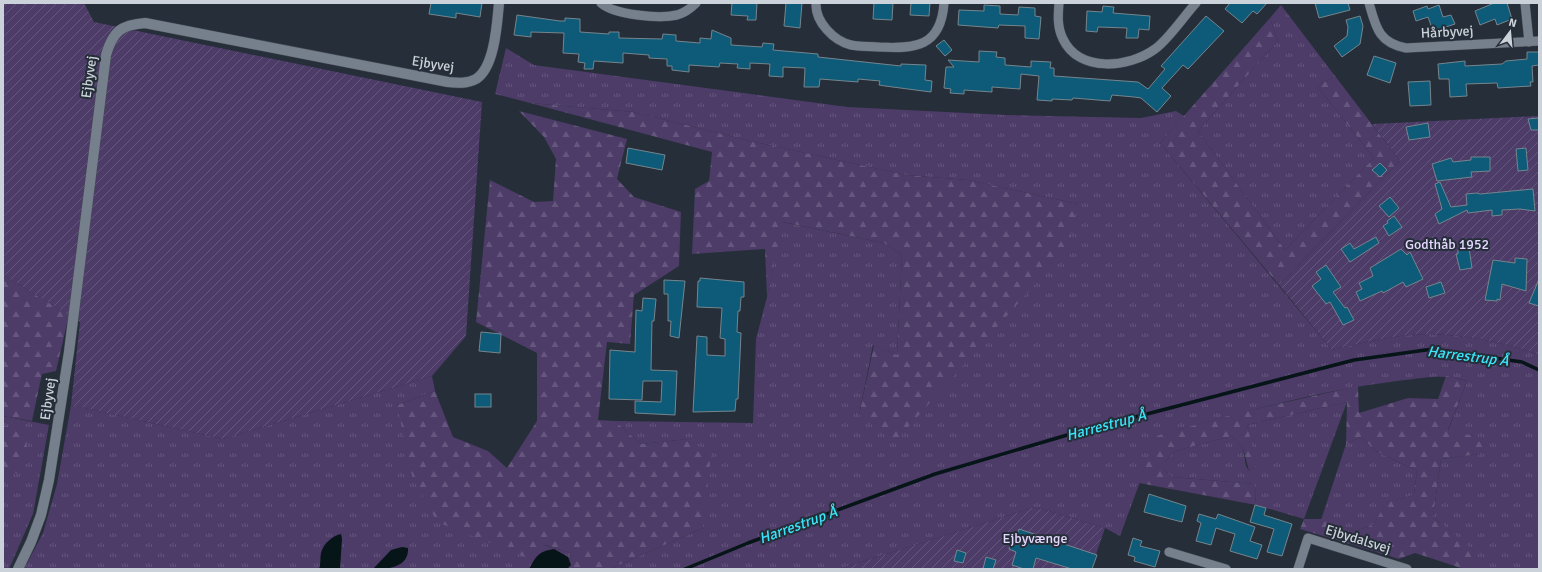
<svg xmlns="http://www.w3.org/2000/svg" width="1542" height="572" viewBox="0 0 1542 572" font-family="Signika,sans-serif">
	<style>
		.grass { fill: url(#grass-tufts) }
		.forest { fill: url(#forest-firs) }
		.garden { fill: url(#garden-furrows) }
		.water { fill: #061517 }
		.lines { fill: none; stroke-linecap: round; stroke-linejoin: round }
		.stream { stroke: #061517; stroke-width: 3.5 }
		.building { fill: #0d5b78; stroke: #75858d }
		.minor-casing { stroke: #434b54; stroke-width: 10 }
		.tertiary-casing { stroke: #434b54; stroke-width: 11 }
		.minor { stroke: #76808d; stroke-width: 9 }
		.tertiary { stroke: #76808d; stroke-width: 10 }
		.labels { text-anchor: middle; dominant-baseline: central; stroke-width: 4; stroke-linejoin: round; paint-order: stroke }
		.street-label { font-size: 14px; fill: #ccd2d9; stroke: #252e39 }
		.park-label { font-size: 14px; fill: #e6d8ff; stroke: #252e39 }
		.water-label { font-size: 15px; font-style: italic; fill: #39e5f7; stroke: #252e39 }
	</style>
	<defs>
		<pattern id="grass-tufts" width="24" height="20" patternUnits="userSpaceOnUse"><rect width="24" height="20" fill="#4d3b68"/><path d="M3 7l-1-3M5 7V3M7 7l1-3M15 17l-1-3M17 17v-4M19 17l1-3" fill="none" stroke="#65567d"/></pattern>
		<pattern id="forest-firs" width="22" height="20" patternUnits="userSpaceOnUse"><rect width="22" height="20" fill="#4d3b68"/><path d="M5 1l3.5 6h-7zM16 11l3.5 6h-7z" fill="#65567d"/></pattern>
		<pattern id="garden-furrows" width="10" height="10" patternUnits="userSpaceOnUse"><rect width="10" height="10" fill="#4d3b68"/><path d="M-1 1l2-2M0 10L10 0M9 11l2-2" fill="none" stroke="#65567d"/></pattern>
	</defs>
	<rect width="100%" height="100%" fill="#252e39"/>
	<g class="grass">
		<path d="M1281 5 1335 76 1317 86 1374 158 1285 250 1198 131 1278 41 1270 18Z"/>
		<path d="M506 48 534 65 847 107 1006 115 1141 118 1176 111 1184 116 1160 143 1332 350C1361 343 1399 334 1428 334 1466 335 1504 342 1539 355V569H1474L1476 553 1433 517 1441 459 1480 454 1474 436 1448 431 1467 381C1442 373 1423 378 1397 381 1316 391 1236 414 1157 436L1120 536 1105 528 1035 507 839 569H610L703 528 688 439 641 444 615 421 753 423 756 339 767 297 782 222 884 243 902 255 897 355 873 345 859 415 1078 204 968 180 906 175 750 141 634 112 530 103 495 94Z"/>
		<path d="M432 376 435 391 397 405 544 545 571 553 567 569H24L43 533 57 484 71 405 223 439Z"/>
		<path d="M1347 402 1304 519 1256 505 1255 484 1172 477 1165 471V462L1175 451 1232 436 1243 448 1246 466 1249 471 1256 465 1247 425Z"/>
		<path d="M3 416 49 425 33 514 9 569H3Z"/>
		<path d="M1361 437 1376 451 1417 471 1414 495 1388 502 1373 525 1355 531 1321 520 1346 444Z"/>
	</g>
	<g class="forest">
		<path d="M1270 18 1278 41 1198 131 1285 250 1374 158 1317 86 1335 76 1400 161 1279 285 1160 143Z"/>
		<path d="M530 103 634 112 750 141 906 175 968 180 1078 204 1068 247 895 442 859 415 874 345 897 355 902 255 884 243 783 222 767 297 765 249 692 254 695 189 709 181 712 152Z"/>
		<path d="M519 111 627 139 617 179 634 197 681 212 679 266 634 295 630 344 607 342 598 420 615 421 641 444 688 439 711 455 703 528 610 569H567L571 553 545 545 528 558 437 522 412 476 397 405 435 391 453 437 488 451 507 468 537 421V353L476 322 490 180 534 202 553 201 556 159 544 137Z"/>
		<path d="M3 275 69 315 56 371 42 374 32 421 3 416Z"/>
		<path d="M1446 376 1467 381 1448 430 1474 436 1483 442 1480 454 1441 459 1433 517 1477 553 1474 569H1464L1415 553 1399 559 1300 529 1304 519H1321L1355 531 1373 525 1387 502 1414 495 1417 471 1376 451 1361 437 1346 444 1347 402 1247 425 1257 465 1249 471 1243 448 1232 436 1175 451 1165 462V471L1172 477 1255 484 1256 505 1139 483 1156 436 1242 412 1358 386 1359 413 1408 398 1438 399Z"/>
		<path d="M3 426C7 426 15 426 18 429 34 438 25 460 20 472L9 474 3 470Z"/>
	</g>
	<g class="garden">
		<path d="M3 3H84L94 22 482 102 466 336 432 376 223 439 71 405 80 322 3 275Z"/>
		<path d="M1539 116V355C1504 342 1466 335 1428 334 1399 334 1361 343 1332 350L1279 285 1400 161 1372 124Z"/>
		<path d="M1035 507 1105 528 1091 569H839Z"/>
	</g>
	<g class="water">
		<path d="M341 534 342 539 340 569H319C321 564 320 558 321 553 323 544 332 536 341 534Z"/>
		<path d="M402 547 408 548C409 568 387 569 373 569L391 550Z"/>
		<path d="M554 549 568 557 571 565 567 569H529C536 556 539 551 554 549Z"/>
	</g>
	<g class="lines">
		<path class="stream" d="M685 569 748 543 935 474 1074 433 1354 360 1433 349 1522 362 1539 370"/>
	</g>
	<g class="building">
		<path d="M431 3H482L480 17 456 13V18L429 14Z"/>
		<path d="M732 3H757L756 20H747L748 16 731 15Z"/>
		<path d="M786 3H802L800 28 784 26Z"/>
		<path d="M874 3H893L892 20 873 19Z"/>
		<path d="M911 3H930L929 16 910 15Z"/>
		<path d="M1230 3H1267L1257 14 1253 11 1242 23 1225 9Z"/>
		<path d="M1315 3H1348L1350 10 1319 18Z"/>
		<path d="M1494 3H1507L1512 19 1497 25 1495 19 1480 25 1475 11Z"/>
		<path d="M984 5 1000 6V14L1018 15 1019 7 1035 8V16L1041 17 1039 39 1025 38V26L999 25 998 28 958 25 959 10 984 11Z"/>
		<path d="M1439 5 1443 17 1451 15 1455 24 1433 31 1428 17 1416 21 1413 11 1427 6 1428 9Z"/>
		<path d="M1103 6 1114 7 1113 13 1150 16 1149 30 1139 29 1138 38H1126L1127 28 1098 27 1097 32 1086 31 1087 11 1102 12Z"/>
		<path d="M517 15 560 21H565V18L580 19V32L609 34V32H619V38L662 39 663 34 676 35V41L700 43V38L711 39 712 30 731 38V45L762 47 763 43 774 44 773 50 818 54V57L901 66V64L926 65 925 80 932 81 931 92 885 86 879 85 880 81 858 79V82L820 79 819 87H804L805 68 783 67V77L769 76 770 64 750 63V69L737 68 738 64 720 63 719 67 689 65V72L672 70V66H667V59L649 58V55L623 53V63L594 61 593 69H584L585 63 578 62 579 54 563 53 564 33 531 32V37L514 35Z"/>
		<path d="M1206 16 1224 31 1188 69 1183 65 1162 88 1171 96 1157 112 1141 98 1134 97 1112 95 1110 101 1073 98 1072 100 1052 99V101L1037 100 1039 76 1021 74 1020 89 992 87V92L964 90V94L950 93 951 89 944 88 946 67H954L948 60 979 62V51L997 52 996 57 1005 58V65L1031 67V61L1051 62 1050 68H1054V76L1138 82 1148 89 1165 69 1161 66Z"/>
		<path d="M1360 16 1363 26 1360 44 1342 57 1334 46 1347 36 1348 27 1346 20Z"/>
		<path d="M944 40 952 50 945 56 936 46Z"/>
		<path d="M1527 52H1539V65L1532 66 1533 82H1530L1531 86 1498 88 1497 83 1466 84 1467 96 1450 97 1449 79H1439L1438 64 1465 61V66L1502 64 1506 61 1527 59Z"/>
		<path d="M1374 56 1396 63 1390 83 1367 75Z"/>
		<path d="M1430 81 1431 105 1410 106 1408 82Z"/>
		<path d="M1539 118V130H1531L1528 119Z"/>
		<path d="M1428 123 1430 137 1409 140 1406 127Z"/>
		<path d="M628 148 665 155 662 170 626 163Z"/>
		<path d="M1526 148 1528 170 1518 171 1516 149Z"/>
		<path d="M1471 157H1490V171L1471 172 1472 177 1437 181 1432 164 1451 158 1453 162 1471 160Z"/>
		<path d="M1380 163 1387 170 1380 177 1372 170Z"/>
		<path d="M1440 182 1451 207 1467 205 1466 194 1477 193 1480 194 1533 189 1535 211 1520 209 1502 210V215L1492 216V210L1468 213 1467 210 1439 224 1435 214 1442 209 1435 184Z"/>
		<path d="M1390 197 1399 208 1389 217 1379 206Z"/>
		<path d="M1394 216 1402 227 1389 236 1383 226 1388 223 1387 221Z"/>
		<path d="M1376 237 1379 243 1350 262 1341 249 1350 243 1354 249Z"/>
		<path d="M1469 248 1472 268 1460 270 1456 254H1458V250Z"/>
		<path d="M1401 249 1407 255 1410 252 1423 279 1406 287 1403 282 1383 293 1382 291 1360 301 1356 292 1362 289 1359 283 1373 276 1370 268Z"/>
		<path d="M1515 258 1527 259 1526 291 1502 284 1500 300 1497 299V301L1485 300 1493 260 1515 263Z"/>
		<path d="M1326 265 1341 287 1333 292 1345 308 1347 307 1354 320 1343 325 1330 302 1326 304 1312 286 1321 279 1316 272Z"/>
		<path d="M700 278 744 282V297H741L740 311H738L737 332 741 333 738 399H736L735 411 693 412 697 336 707 337V355L725 356V339L720 338 722 308 697 307 698 281H700Z"/>
		<path d="M1539 279V306L1529 303Z"/>
		<path d="M664 280 685 281 679 338 670 336 671 321H668V294H664Z"/>
		<path d="M1441 282 1445 293 1429 298 1426 287Z"/>
		<path d="M643 298 656 299 654 321H652L651 370 677 371 675 415 635 413V401L661 402 662 381H643L642 400 609 399 610 350 635 352 636 310 642 311Z"/>
		<path d="M481 332 501 334 500 353 479 351Z"/>
		<rect x="475" y="394" width="16" height="13"/>
		<path d="M1149 494 1186 506 1182 522 1144 512Z"/>
		<path d="M1255 505 1266 508 1264 515 1292 524 1282 556 1267 552 1274 529 1250 522Z"/>
		<path d="M1199 514 1216 519 1218 514 1255 527 1250 541 1262 545 1257 559 1230 551 1235 534 1216 528 1211 545 1196 541 1201 523 1197 521Z"/>
		<path d="M1019 529 1097 555 1092 569H1072L1036 558 1033 569H1024L1012 565 1016 552 1009 549 1011 540 1015 542Z"/>
		<path d="M1133 538 1142 541 1140 546 1160 551 1155 567 1134 561 1135 557 1128 555Z"/>
		<path d="M957 550 966 553 963 563 954 561Z"/>
		<path d="M986 557 996 560 993 569H983Z"/>
	</g>
	<g class="lines">
		<defs>
			<g id="minor">
				<path d="M601 3C615 15 659 19 677 15 684 13 691 8 696 3"/>
				<path d="M816 3C815 22 834 41 851 45 860 47 870 46 879 47 915 49 941 47 944 3"/>
				<path d="M1059 3C1058 15 1057 27 1063 39 1079 73 1129 68 1155 49 1168 40 1184 16 1196 3"/>
				<path d="M1369 3C1376 28 1379 43 1406 48L1539 41"/>
				<path d="M1525 3 1529 42"/>
				<path d="M1169 552 1226 569"/>
				<path d="M1298 569 1308 538 1407 569"/>
			</g>
			<path id="tertiary" d="M18 569 31 542 41 515 49 480 69 352 106 55C113 31 121 25 145 23L448 82C457 83 467 84 476 79 495 67 497 23 499 3"/>
		</defs>
		<use href="#minor" class="minor-casing"/>
		<use href="#tertiary" class="tertiary-casing"/>
		<use href="#minor" class="minor"/>
		<use href="#tertiary" class="tertiary"/>
	</g>
	<g class="labels">
		<g class="street-label">
			<text transform="translate(1447 32) rotate(-3)">Hårbyvej</text>
			<text transform="translate(433 64) rotate(9)">Ejbyvej</text>
			<text transform="translate(89 77) rotate(-82)">Ejbyvej</text>
			<text transform="translate(48 399) rotate(-82)">Ejbyvej</text>
			<text transform="translate(1358 539) rotate(17)">Ejbydalsvej</text>
		</g>
		<g class="park-label">
			<text x="1447" y="244">Godthåb 1952</text>
			<text x="1035" y="538">Ejbyvænge</text>
		</g>
		<g class="water-label">
			<text transform="translate(1468 356) rotate(7)">Harrestrup Å</text>
			<text transform="translate(1106 425) rotate(-15)">Harrestrup Å</text>
			<text transform="translate(798 525) rotate(-20)">Harrestrup Å</text>
		</g>
	</g>
	<rect width="1542" height="572" fill="none" stroke="#ccd2d9" stroke-width="8"/>
	<g transform="translate(1510 32) rotate(16)" stroke="#252e39" stroke-width="3" paint-order="stroke">
	<path d="M0-3L7 15L0 10L-7 15Z" fill="#ccd2d9"/>
	<text y="-6" font-size="11" font-weight="bold" text-anchor="middle" fill="#ccd2d9">N</text>
	</g>
</svg>
